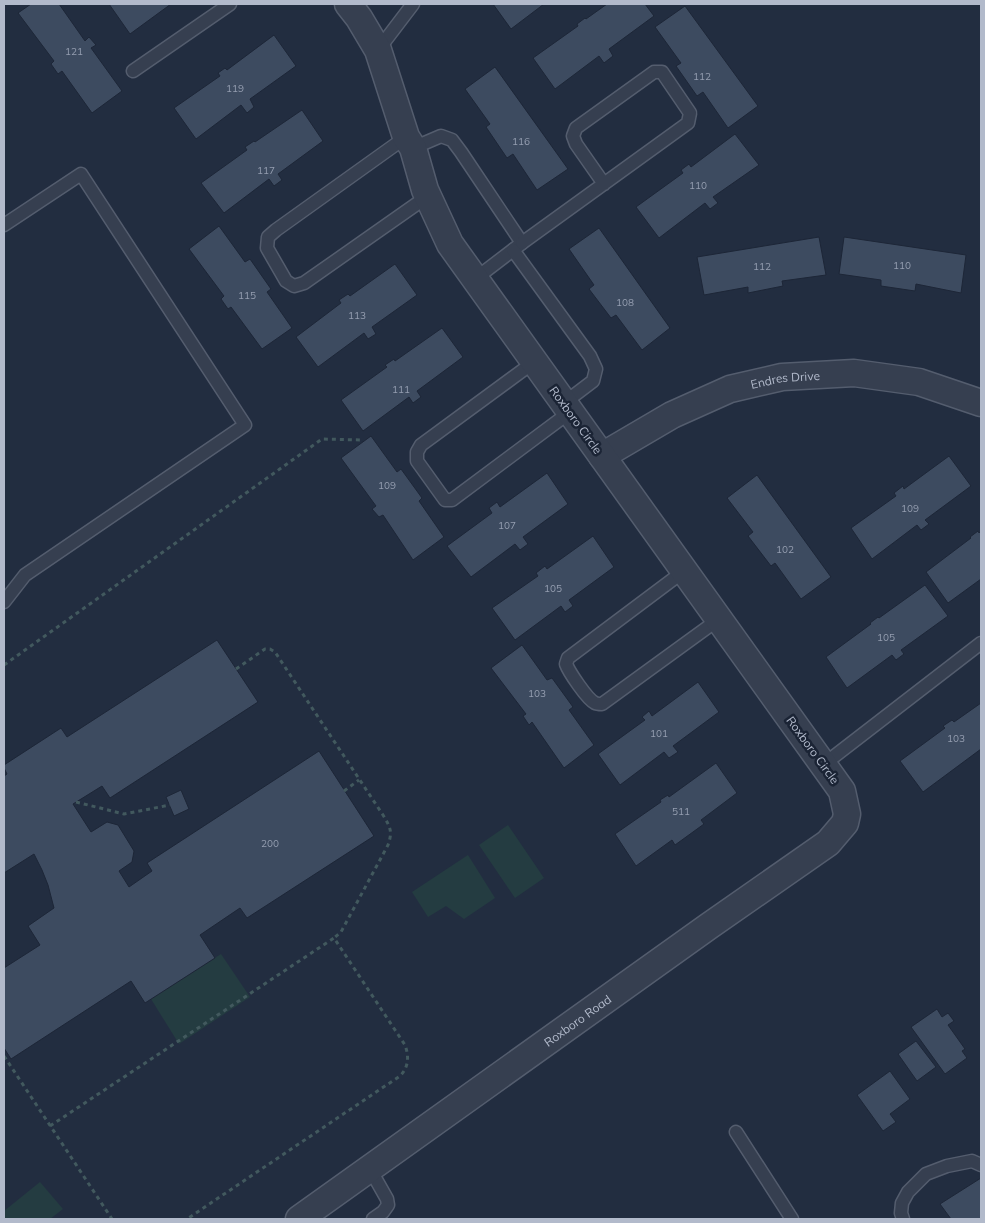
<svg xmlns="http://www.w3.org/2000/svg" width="985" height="1223" viewBox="0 0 985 1223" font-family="Mulish,sans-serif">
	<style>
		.green { fill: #243c41 }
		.building { fill: #3d4b60; stroke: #1d2637 }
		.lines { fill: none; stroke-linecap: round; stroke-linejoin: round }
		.service-casing { stroke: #545d6e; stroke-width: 15 }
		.minor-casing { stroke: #545d6e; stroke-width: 29 }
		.path { stroke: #42595e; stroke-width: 3; stroke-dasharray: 4 4; stroke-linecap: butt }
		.service { stroke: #363f50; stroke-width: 12 }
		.minor { stroke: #363f50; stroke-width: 26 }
		.labels { text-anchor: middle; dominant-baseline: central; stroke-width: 5; stroke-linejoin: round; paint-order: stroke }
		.number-label { font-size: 10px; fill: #959eb0 }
		.street-label { font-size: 12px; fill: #b2bacb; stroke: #1b2435 }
	</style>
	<rect width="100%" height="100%" fill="#222d40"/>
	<g class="green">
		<path d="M508 825 544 878 515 898 479 845Z"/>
		<path d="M468 855 495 898 464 919 446 906 428 917 412 892Z"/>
		<path d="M221 954 250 997 179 1044 151 999Z"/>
		<path d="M40 1182 63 1209 50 1219H4V1211Z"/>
	</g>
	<g class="building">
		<path d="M31 4H59L85 41 89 37 96 45 91 48 122 91 92 113 62 71 58 74 51 64 54 61 18 13Z"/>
		<path d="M109 4H171L130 34Z"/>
		<path d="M493 4H544L511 29Z"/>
		<path d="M607 4H645L654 16 609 49 613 56 604 63 599 56 555 89 533 58 578 26 577 24 585 18 586 19Z"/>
		<path d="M685 6 758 106 728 128 703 92 697 96 676 66 681 63 655 27Z"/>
		<path d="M274 35 296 66 250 99 254 107 247 113 241 105 196 139 174 108 220 76 218 73 225 68 227 70Z"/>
		<path d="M495 67 568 169 537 190 513 154 507 158 486 127 490 124 465 89Z"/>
		<path d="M302 110 323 141 278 174 282 180 274 186 269 179 224 213 201 183 247 150 245 147 254 141 255 142Z"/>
		<path d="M735 134 759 165 713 197 718 203 710 209 705 203 659 238 636 207 683 173 681 170 689 164 691 167Z"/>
		<path d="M219 226 245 262 250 259 271 289 267 292 292 328 262 349 231 307 228 309 221 299 224 296 189 249Z"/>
		<path d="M599 228 670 328 642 350 616 315 611 318 589 289 594 285 569 249Z"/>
		<path d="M819 237 826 275 782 281 783 286 748 293V287L704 295 697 257Z"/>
		<path d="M844 237 966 255 961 293 916 284 915 291 881 286V280L839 274Z"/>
		<path d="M395 264 417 295 372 327 376 334 368 339 364 333 318 367 296 337 341 303 339 300 348 294 350 296Z"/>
		<path d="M442 328 463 357 417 391 421 397 413 403 409 397 363 431 341 400 387 367 385 365 394 359 395 361Z"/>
		<path d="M371 436 397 472 401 469 422 498 419 501 444 537 413 560 383 515 379 517 372 509 376 506 341 458Z"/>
		<path d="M949 456 971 486 925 520 929 524 921 530 917 525 872 559 851 528 896 496 894 493 903 486 904 489Z"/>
		<path d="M547 473 568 504 523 537 528 544 520 550 515 544 471 577 447 546 492 513 489 508 497 502 500 507Z"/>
		<path d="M757 475 831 577 801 599 775 563 771 566 748 536 753 532 727 498Z"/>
		<path d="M978 531 979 533 981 531V579L948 603 926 572 971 538 970 537Z"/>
		<path d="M593 536 614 567 569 600 573 606 565 612 561 606 515 640 492 608 538 576 536 573 545 566 547 569Z"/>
		<path d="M925 585 948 616 901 650 904 654 896 660 892 655 847 688 826 657 871 624 870 623 878 617 879 618Z"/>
		<path d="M217 640 258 702 110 798 102 786 73 804 91 832 107 822 118 825 134 851 132 862 119 871 129 887 152 871 147 863 319 751 374 836 247 918 240 908 200 935 215 958 145 1003 131 981 11 1059 4 1048V968L40 945 28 926 54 908 48 885 42 870 34 854 4 873V776L7 774 4 768V765L61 728 67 737Z"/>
		<path d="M522 645 547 680 552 678 573 707 569 710 594 745 564 768 532 722 529 725 523 716 526 714 491 668Z"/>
		<path d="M698 682 719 712 673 746 678 752 669 758 664 752 620 785 598 754 645 720 642 717 649 711 652 716Z"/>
		<path d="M981 703V749L923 792 900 761 945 728 943 726 952 720 954 722Z"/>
		<path d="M716 763 737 793 701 820 704 824 675 845 672 840 636 866 615 834 661 802 660 800 668 795 669 797Z"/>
		<path d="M181 790 189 809 174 816 166 797Z"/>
		<path d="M937 1009 942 1017 948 1013 954 1021 948 1025 965 1049 962 1051 967 1058 945 1074 911 1027Z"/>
		<path d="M916 1041 936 1067 917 1081 898 1054Z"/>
		<path d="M890 1071 910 1099 890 1114 896 1122 883 1131 857 1095Z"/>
		<path d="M981 1178V1219H951L940 1204Z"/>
	</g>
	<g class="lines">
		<defs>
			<g id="service">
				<path d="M378 50 413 4"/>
				<path d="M133 71 230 4"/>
				<path d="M406 137 276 230 268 237 267 248 286 281 294 286 304 283 428 196"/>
				<path d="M413 148 441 136 452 140 461 152 522 243 475 279"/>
				<path d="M4 225 81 174 245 425 25 575 4 602"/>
				<path d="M522 243 688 123 690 113 662 72H654L576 128 573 136 576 144 604 184"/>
				<path d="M513 250 590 356 596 369 593 381 564 403"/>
				<path d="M534 362 421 445 417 452V461L445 500H452L570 412"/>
				<path d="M684 571 568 658 566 664C569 672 587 699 595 703 597 704 600 704 602 704L719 619"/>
				<path d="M823 765 981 643"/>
				<path d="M736 1132 792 1219"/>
				<path d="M370 1169 387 1199 388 1205 383 1212 373 1219"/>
				<path d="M903 1219 901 1213 902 1203 908 1192 926 1174 947 1166 972 1161 981 1165"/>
			</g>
			<g id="minor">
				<path id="s1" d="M602 456 672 415 730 389 782 377 854 373 919 382 981 403"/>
				<path id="s2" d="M299 1219 709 926 828 843 845 823 847 814 842 791 450 244 425 190 413 148 406 137 378 50 359 18 348 4"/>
			</g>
		</defs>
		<use href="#service" class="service-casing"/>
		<use href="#minor" class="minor-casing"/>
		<g class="path">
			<path d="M4 665 322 439 361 440"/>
			<path d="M236 669 265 649H270L275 652 383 815C390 827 393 831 388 845L341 932 334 938"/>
			<path d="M344 791 359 780"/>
			<path d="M76 802 124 814 170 805"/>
			<path d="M4 1056 112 1219"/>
			<path d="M50 1126 334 938 405 1045C409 1056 409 1067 400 1076L187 1219"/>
		</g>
		<use href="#service" class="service"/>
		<use href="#minor" class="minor"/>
	</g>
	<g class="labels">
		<g class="number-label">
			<text x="74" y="51">121</text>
			<text x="702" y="76">112</text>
			<text x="235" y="88">119</text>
			<text x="521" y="141">116</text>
			<text x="266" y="170">117</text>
			<text x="698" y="185">110</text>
			<text x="902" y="265">110</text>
			<text x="762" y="266">112</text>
			<text x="247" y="295">115</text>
			<text x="625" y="302">108</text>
			<text x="357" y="315">113</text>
			<text x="401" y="389">111</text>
			<text x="387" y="485">109</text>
			<text x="910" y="508">109</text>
			<text x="507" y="525">107</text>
			<text x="785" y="549">102</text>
			<text x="553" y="588">105</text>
			<text x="886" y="637">105</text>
			<text x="537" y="693">103</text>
			<text x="659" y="733">101</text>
			<text x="956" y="738">103</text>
			<text x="681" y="811">511</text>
			<text x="270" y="843">200</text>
		</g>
		<g class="street-label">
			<text stroke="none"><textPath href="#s1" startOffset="201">Endres Drive</textPath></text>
			<text transform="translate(576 420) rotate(54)">Roxboro Circle</text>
			<text transform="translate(813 750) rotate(54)">Roxboro Circle</text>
			<text stroke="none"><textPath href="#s2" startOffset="342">Roxboro Road</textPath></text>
		</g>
	</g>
	<rect width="985" height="1223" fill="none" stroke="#b2bacb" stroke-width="10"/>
</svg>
